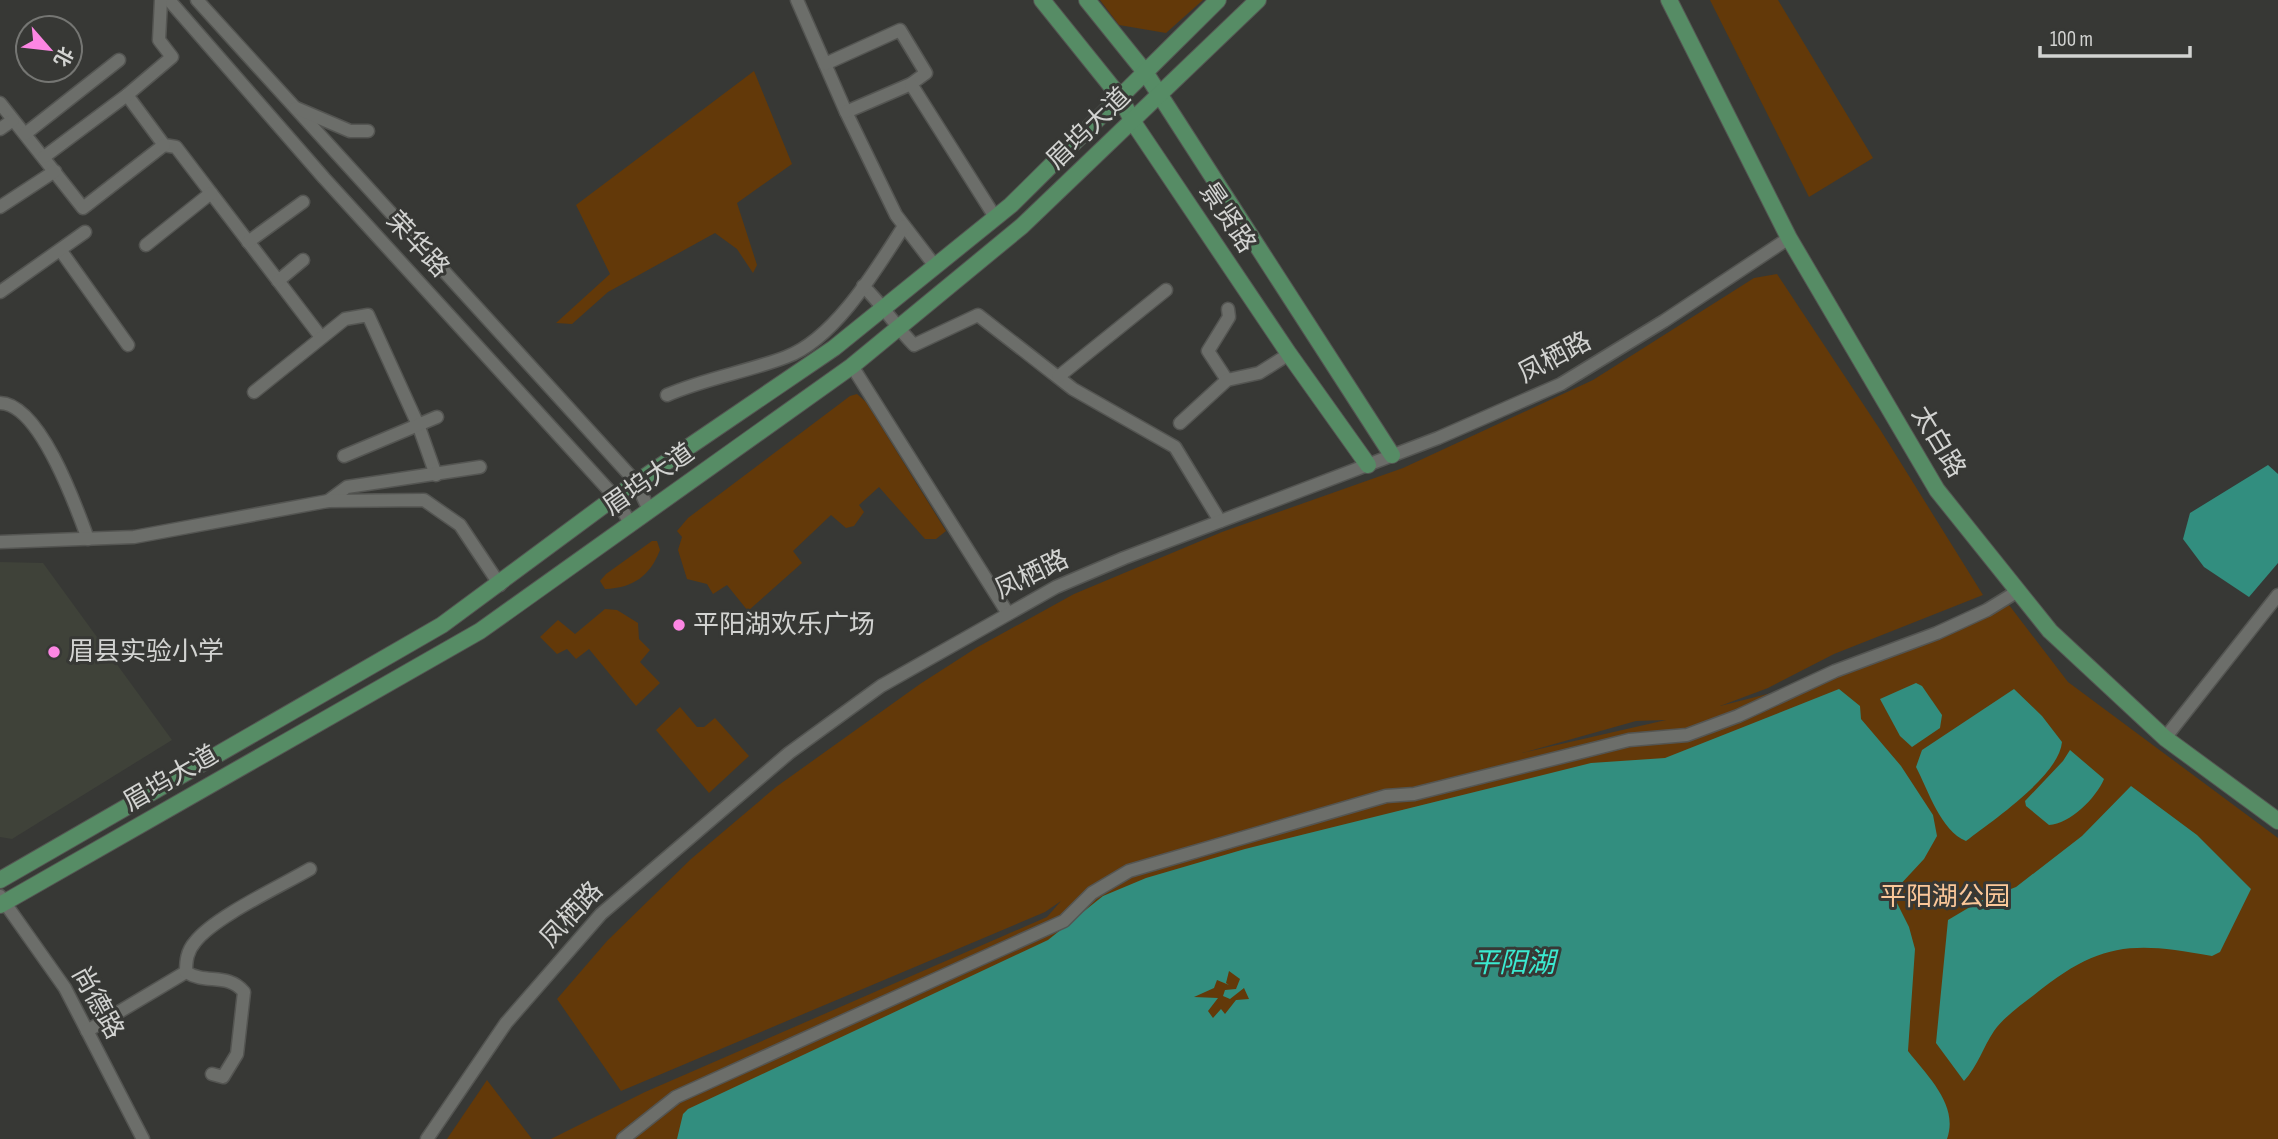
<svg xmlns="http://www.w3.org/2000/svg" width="2278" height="1139" viewBox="0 0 2278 1139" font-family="'Sofia Sans Condensed','Noto Sans SC',sans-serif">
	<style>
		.built { fill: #3f4239 }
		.green { fill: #633909; fill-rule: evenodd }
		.water { fill: #328e7f; fill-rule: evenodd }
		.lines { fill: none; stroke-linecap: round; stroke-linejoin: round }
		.minor-casing { stroke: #545552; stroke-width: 15 }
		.major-casing { stroke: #545552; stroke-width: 18 }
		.minor { stroke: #6c6e6a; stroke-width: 12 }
		.major { stroke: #568c65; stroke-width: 16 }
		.poi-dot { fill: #fc86e3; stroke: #373835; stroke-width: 2.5 }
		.labels { text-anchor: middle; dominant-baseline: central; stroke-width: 6; stroke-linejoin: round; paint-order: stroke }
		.street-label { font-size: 26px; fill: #d2d3d1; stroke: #373835 }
		.poi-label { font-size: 26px; fill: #d2d3d1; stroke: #373835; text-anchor: start }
		.park-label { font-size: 26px; fill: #fbc799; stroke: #373835 }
		.water-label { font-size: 28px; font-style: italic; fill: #3be9d0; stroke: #373835 }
	</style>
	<rect width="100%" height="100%" fill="#373835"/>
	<path class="built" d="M0 562 43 563 172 740 12 839 0 837Z"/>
	<g class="green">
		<path d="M1100 0H1203L1166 33 1119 25Z"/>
		<path d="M1710 0H1778L1873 158 1809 197Z"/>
		<path d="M754 71 792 164 737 203 757 265 753 273 737 249 715 233 608 292 572 324 556 323 610 274 576 205Z"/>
		<path d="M1777 274 1881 431 1983 595 1834 654 1768 688 1720 706 1849 673 2009 605 2068 682 2278 838V1139H551L645 1092 1047 917 1061 901 1045 912 621 1091 557 999 607 941 691 859 776 787 920 684 976 648 1074 594 1222 532 1403 468 1593 380 1754 278ZM1666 720 1522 753 1636 721Z"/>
		<path d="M857 394 866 402 946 531 936 539H925L879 487 859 505 864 512 854 526 846 528 831 515 793 551 802 563 748 611 727 585 713 594 707 584 687 579 678 550 682 537 677 531 688 518 850 396Z"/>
		<path d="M652 541H657L660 550C650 576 633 588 605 589L600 581 606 574Z"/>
		<path d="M605 609 617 610 638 623 639 639 650 650 640 662 660 683 636 706 589 649 576 659 567 649 557 654 540 637 558 620 575 634Z"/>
		<path d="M680 707 697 727H704L715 718 749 756 709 793 656 730Z"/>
		<path d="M487 1080 532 1139H447Z"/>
	</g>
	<g class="water">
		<path d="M2268 465 2278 474V563L2249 597 2204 567 2183 539 2190 513Z"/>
		<path d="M1916 683 1922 686 1942 715 1940 728 1912 747 1900 736 1880 699Z"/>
		<path d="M1839 689 1860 706 1861 719 1901 766 1933 815 1937 836 1924 859 1898 887 1896 901 1909 927 1915 949 1908 1051C1928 1077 1959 1105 1947 1139H677L683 1114 688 1109 1048 940 1103 896 1146 878 1245 849 1591 763 1665 758ZM1229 971 1240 979 1236 989 1225 990 1223 996 1230 999 1244 988 1249 999 1236 1000 1225 1014 1221 1009 1213 1018 1208 1011 1218 998 1194 997 1214 988 1217 980 1229 985 1226 983Z"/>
		<path d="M2014 689 2042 716 2062 742C2059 776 1993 820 1966 841 1941 831 1928 790 1916 767L1922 750Z"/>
		<path d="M2070 750 2104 779C2096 798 2070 824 2049 825L2026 806 2025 801 2063 761Z"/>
		<path d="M2131 786 2197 835 2251 889 2220 952 2212 956C2132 941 2099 942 2034 995 2021 1005 2004 1017 1994 1031 1983 1047 1978 1066 1964 1081L1936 1043 1948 920 1980 901 2016 887 2082 836Z"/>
	</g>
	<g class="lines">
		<defs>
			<g id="minor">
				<path d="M169 0 324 178 615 497 630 523"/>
				<path d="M197 0 636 482 649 510"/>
				<path d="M797 0 846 112 896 215 935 266"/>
				<path d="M825 64 900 30 926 73 911 84 846 112"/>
				<path d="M911 84 995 217"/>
				<path d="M127 95 164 145 176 147 321 337"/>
				<path d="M0 103 83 208 164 145"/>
				<path d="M296 108 350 131H368"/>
				<path d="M0 129 13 120"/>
				<path d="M25 134 119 60"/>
				<path d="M44 157 127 95 172 57 159 40 161 0"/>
				<path d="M0 207 55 171"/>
				<path d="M248 242 303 202"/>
				<path d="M146 245 211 193"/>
				<path d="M61 251 128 345"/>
				<path d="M278 281 303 260"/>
				<path d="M863 286C883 305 895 326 914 345L978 315 1073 389 1175 447 1220 521"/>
				<path d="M0 292 85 232"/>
				<path d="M852 366 1007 612"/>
				<path d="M1058 377 1166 290"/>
				<path d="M1227 380 1208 351 1229 317 1228 309"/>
				<path d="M254 392 345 319 368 315 419 427 436 475"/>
				<path d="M667 395C706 378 747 372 786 357 835 339 877 268 904 226"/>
				<path d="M0 403C40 404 76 506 88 539"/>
				<path d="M1180 423 1227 380 1259 373 1289 354"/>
				<path d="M344 456 437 417"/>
				<path d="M328 501 347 487 480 467"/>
				<path d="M0 542 134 537 328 501 424 500 460 525 500 585"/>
				<path d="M2165 738 2278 595"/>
				<path d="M0 896 65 988 143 1139"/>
				<path d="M87 1031 186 972"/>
				<path d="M212 1074 223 1077 237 1054 244 992C227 972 206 985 186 972 186 961 187 951 195 942 214 917 281 886 310 869"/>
				<path d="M427 1139 506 1023 601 914 789 753 881 686 1056 587 1124 558 1438 438 1561 384 1664 321 1789 238"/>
				<path d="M623 1139 676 1097 1064 921 1092 893 1129 871 1386 796 1414 794 1629 740 1687 735 1738 716 1835 671 1937 633 1987 610 2018 591"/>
			</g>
			<g id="major">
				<path d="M1042 0 1120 97 1133 122 1289 354 1368 465"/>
				<path d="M1087 0 1145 72 1392 455"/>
				<path d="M1669 0 1789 238 1937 490 2050 631 2165 738 2278 821"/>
				<path d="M0 880 442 625 615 497 834 348 1011 205 1218 0"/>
				<path d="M0 905 480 631 852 366 1022 226 1258 0"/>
			</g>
		</defs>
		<use href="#minor" class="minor-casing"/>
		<use href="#major" class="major-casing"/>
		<use href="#minor" class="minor"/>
		<use href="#major" class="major"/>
	</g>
	<g class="poi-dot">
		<circle cx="679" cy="625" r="7"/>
		<circle cx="54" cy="652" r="7"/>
	</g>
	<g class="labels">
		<g class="street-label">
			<text transform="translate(1089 129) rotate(-44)">眉坞大道</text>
			<text transform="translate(1227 218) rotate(56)">景贤路</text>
			<text transform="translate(417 245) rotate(47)">荣华路</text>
			<text transform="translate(1555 358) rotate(-28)">凤栖路</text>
			<text transform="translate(1938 442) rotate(59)">太白路</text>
			<text transform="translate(649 480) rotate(-35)">眉坞大道</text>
			<text transform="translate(1032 575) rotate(-26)">凤栖路</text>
			<text transform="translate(171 779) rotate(-30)">眉坞大道</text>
			<text transform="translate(572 915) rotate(-47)">凤栖路</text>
			<text transform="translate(97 1003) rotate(61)">尚德路</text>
		</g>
		<g class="poi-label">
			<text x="693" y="625">平阳湖欢乐广场</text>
			<text x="68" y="652">眉县实验小学</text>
		</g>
		<g class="park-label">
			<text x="1945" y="897">平阳湖公园</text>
		</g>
		<g class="water-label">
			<text x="1513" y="963">平阳湖</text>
		</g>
	</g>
	<g transform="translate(49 49) rotate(118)"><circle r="33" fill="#373835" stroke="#757673" stroke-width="2"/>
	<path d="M0-5L12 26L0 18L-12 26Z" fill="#fc86e3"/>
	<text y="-10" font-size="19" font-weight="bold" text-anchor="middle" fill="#d2d3d1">北</text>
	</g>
	<path d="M2040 46v10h150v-10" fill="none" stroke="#d2d3d1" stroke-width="3.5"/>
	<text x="2050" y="46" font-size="21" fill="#d2d3d1" stroke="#373835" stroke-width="5" paint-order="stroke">100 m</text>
</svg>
